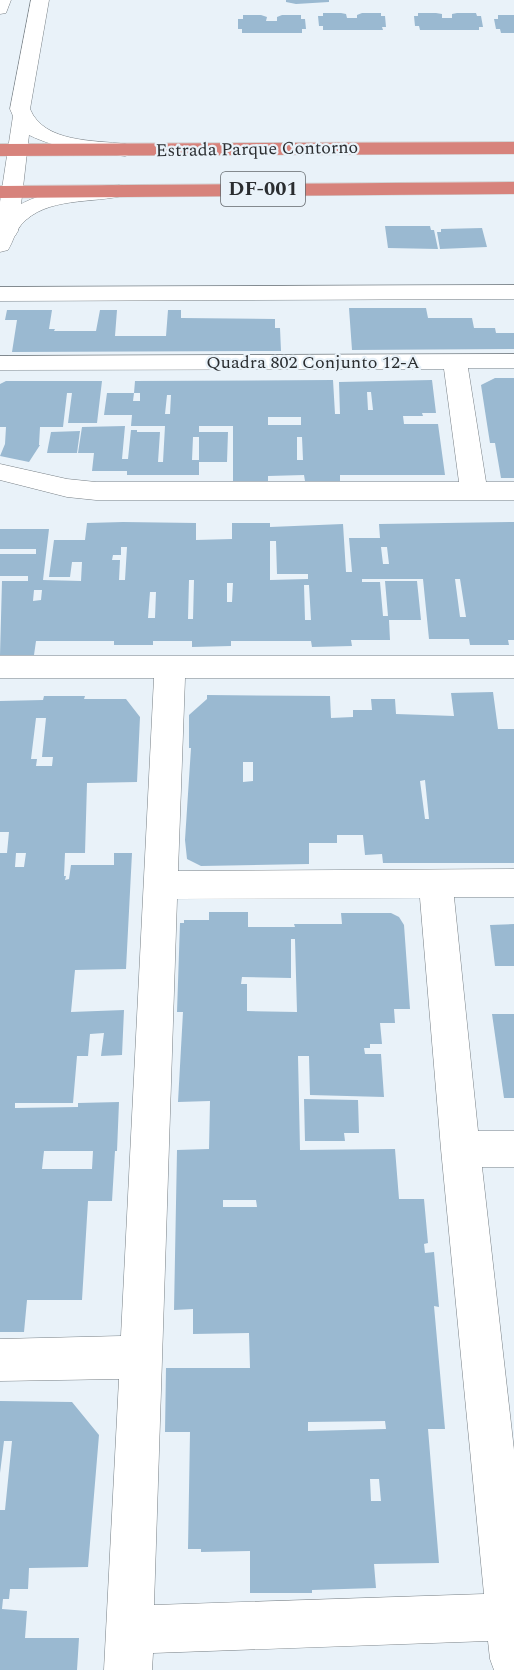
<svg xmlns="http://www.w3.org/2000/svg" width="514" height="1670" viewBox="0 0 514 1670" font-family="Spectral,serif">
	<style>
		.building { fill: #9ab9d1; fill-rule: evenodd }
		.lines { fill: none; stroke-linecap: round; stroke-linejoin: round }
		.minor-casing { stroke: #788086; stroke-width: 1 }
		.tertiary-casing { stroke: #788086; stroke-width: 1 }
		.secondary-casing { stroke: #788086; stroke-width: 1 }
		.trunk-casing { stroke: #d0d1d1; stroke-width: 1 }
		.minor { fill: #fff; fill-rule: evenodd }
		.tertiary { fill: #fff; fill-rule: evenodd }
		.secondary { fill: #fff; fill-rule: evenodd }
		.trunk { fill: #d7837c; fill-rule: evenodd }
		.labels { text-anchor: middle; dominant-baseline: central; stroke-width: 4.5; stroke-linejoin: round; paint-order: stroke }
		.far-street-label { font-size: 18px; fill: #2a2d30; stroke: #e9f2f9 }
		.shield { fill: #e9f2f9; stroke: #63686c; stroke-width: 1.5 }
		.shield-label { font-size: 20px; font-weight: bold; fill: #2a2d30 }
	</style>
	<rect width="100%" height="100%" fill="#e9f2f9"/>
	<g class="building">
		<path d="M286 0H329V2L296 4 286 2Z"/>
		<path d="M323 13H341L346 14 347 18H357V15L362 13H381V16H385L386 27H382L383 30H323V26H319L318 16H323Z"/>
		<path d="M418 13H436L442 14V18H452V14L457 13H476L477 16H481L483 27H479V30H420L419 26H415L414 16H418Z"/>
		<path d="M243 15H261L267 17 266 21H277V17L282 15H301V19H305L306 29H302V33H242V29H238V19H243Z"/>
		<path d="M498 15H514V33H501L500 29H496L494 19H498Z"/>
		<path d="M385 226H430L431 230H434L438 249 388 248Z"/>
		<path d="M482 228 487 247 440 249 437 232H441V229Z"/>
		<path d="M349 308H426L428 318H472L474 328H495L496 333H514V349L352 350Z"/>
		<path d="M7 310H52L49 329H55L54 331H96L100 310H117L115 336H166L168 310H181V318L275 319V328H280L281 351 12 352 17 320H5Z"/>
		<path d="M495 378H514V478H501L495 443H490L487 424 481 385Z"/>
		<path d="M333 380 335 414H340L339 382 432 380 436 413H422L423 416H403L404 424H438L445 475H340V481H305L304 475 268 476V481H233V426H199V432H228L227 462H199V475H127V471H92L94 453H78L82 427 125 426 122 459H128L131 430H137V432H160L158 462H163L165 426H131L132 415H104L107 393H134L133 401H140V393H134L135 381ZM367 392H371L373 410H368ZM167 395H171L170 414H165ZM268 417H301V425H268ZM193 437H199V460H192ZM297 437H302L303 460H297Z"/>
		<path d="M6 381H102L97 423H68L72 393H67L63 427H40L39 445H40L29 462 0 456 5 444 6 427H0V384Z"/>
		<path d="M80 431 77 453H47L51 432Z"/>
		<path d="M123 522 196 523V540L232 539V523H270V527L343 524 346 572H352L349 538H380L379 524 514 522V640H508L509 645H470L469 639H429L423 579H362V582H380L383 616H388L385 581H417L421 620H389L390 640H351L352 646 312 647 311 641H231V646L192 647V641H153V645H114V641H36L34 655H0L2 581H28V576H0V554H36V549H0V529H49L43 580 81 581 82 562H72L70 577H49L54 540H85L87 523ZM270 541H276L277 574H308V579L270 580ZM121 547H127L125 580H119L120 560H112L113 555H121ZM381 547H387L389 564H383ZM455 579H460L466 617H460ZM189 580H194L193 619H188ZM227 583H233L232 602H227ZM304 585H309L311 620H305ZM34 590H42L41 600 33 601ZM150 592H156L155 618H148Z"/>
		<path d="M493 692 498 729H514V863H383L382 854 365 855 363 835H337V843H309V864L201 866 187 859 185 840 191 748H189V715L207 699V695L330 696 331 718 353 717V710H372L371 699H395L396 714 454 716 451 693ZM243 762H253V781L243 782ZM425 780 429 819H425L420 781Z"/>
		<path d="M44 696H85L84 699H126L140 717 137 782 87 783 85 853H65L64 876H66L65 880 69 879 71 865H114V853H132L126 969 75 970 71 1012 124 1010 122 1055 101 1056 104 1033 90 1034 88 1056H77L73 1103H15V1108L78 1107V1103L119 1102 117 1151H115L112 1201H88L82 1300H27L24 1332H0V853H7L9 832H0V701L43 700ZM36 718H46L42 757H53L52 766H36L37 759H31ZM16 853H26L24 867H15ZM44 1151H93L92 1169H42Z"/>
		<path d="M209 912H248V927H295L294 924H342L341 913H391L399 917 404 925 410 1009H394L395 1023H380L382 1044H370V1048H364L365 1054H381L384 1097 310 1095 309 1056H298L300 1150 395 1149 399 1199H424L428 1243 424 1244 425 1253 434 1252 439 1307 434 1306 445 1429H428L439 1563 374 1564 376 1588 312 1590V1593H250V1551L201 1552V1549H188L190 1432H165L166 1368H250L249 1333 193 1334V1309L174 1310 177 1150 209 1149 210 1101 178 1102 183 1012H177L180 923H184V920H209ZM291 939H295L297 1012 247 1011V984H241L242 977 291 978ZM223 1200H256L257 1207H223ZM385 1421 386 1429 308 1431V1422ZM370 1479H379L381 1501H371Z"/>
		<path d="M514 924V966H495L490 925Z"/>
		<path d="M492 1014H514V1098H504Z"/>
		<path d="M304 1099 358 1100 359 1133H344L345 1141H305Z"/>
		<path d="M0 1401 72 1402 99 1435 88 1567 29 1568 28 1589H10L9 1599H3L2 1609 27 1611 25 1638H79L77 1670H0V1510H5L12 1441H4L0 1473Z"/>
	</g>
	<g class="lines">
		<defs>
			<g id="minor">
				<path d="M514 285V299L0 301V287Z"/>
				<path d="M514 354V368H468L486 482H514V500H96L67 497 0 480V464L67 479 96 482H459L444 369 0 370V356Z"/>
				<path d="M0 656H514V678H185L178 871 514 869V897H454L478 1131H514V1167H482L514 1450V1670H494L490 1659 488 1641 153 1653 152 1670H104L119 1379 0 1381V1339L121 1336 154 678H0ZM420 898 441 1149 484 1594 154 1605 177 899Z"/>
			</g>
			<path id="tertiary" d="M119 185 126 187 130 191 126 195C93 204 46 196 21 225 15 232 13 242 8 250L0 252V223C24 188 81 189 119 185Z"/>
			<g id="secondary">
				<path d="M0 0H11L6 13 0 14Z"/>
				<path d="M31 0H49L30 109C44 143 94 140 125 144L132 146 135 150 132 154 125 156C92 152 59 150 29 135L18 231 15 236 7 238 0 236V202L13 116 10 109Z"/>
			</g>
			<g id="trunk">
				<path d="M514 142V154L0 156V144Z"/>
				<path d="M514 182V194L0 198V186Z"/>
			</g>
		</defs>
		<use href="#minor" class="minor-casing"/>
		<use href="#tertiary" class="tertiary-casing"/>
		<use href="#secondary" class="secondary-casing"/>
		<use href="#trunk" class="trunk-casing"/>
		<use href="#minor" class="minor"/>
		<use href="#tertiary" class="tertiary"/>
		<use href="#secondary" class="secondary"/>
		<use href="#trunk" class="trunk"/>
	</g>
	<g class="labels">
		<g class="far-street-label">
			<text transform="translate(257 149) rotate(-1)">Estrada Parque Contorno</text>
			<text x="313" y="362">Quadra 802 Conjunto 12-A</text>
		</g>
		<rect class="shield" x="221" y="172" width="84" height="34" rx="4.5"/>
		<g class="shield-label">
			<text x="263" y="189">DF-001</text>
		</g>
	</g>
</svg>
